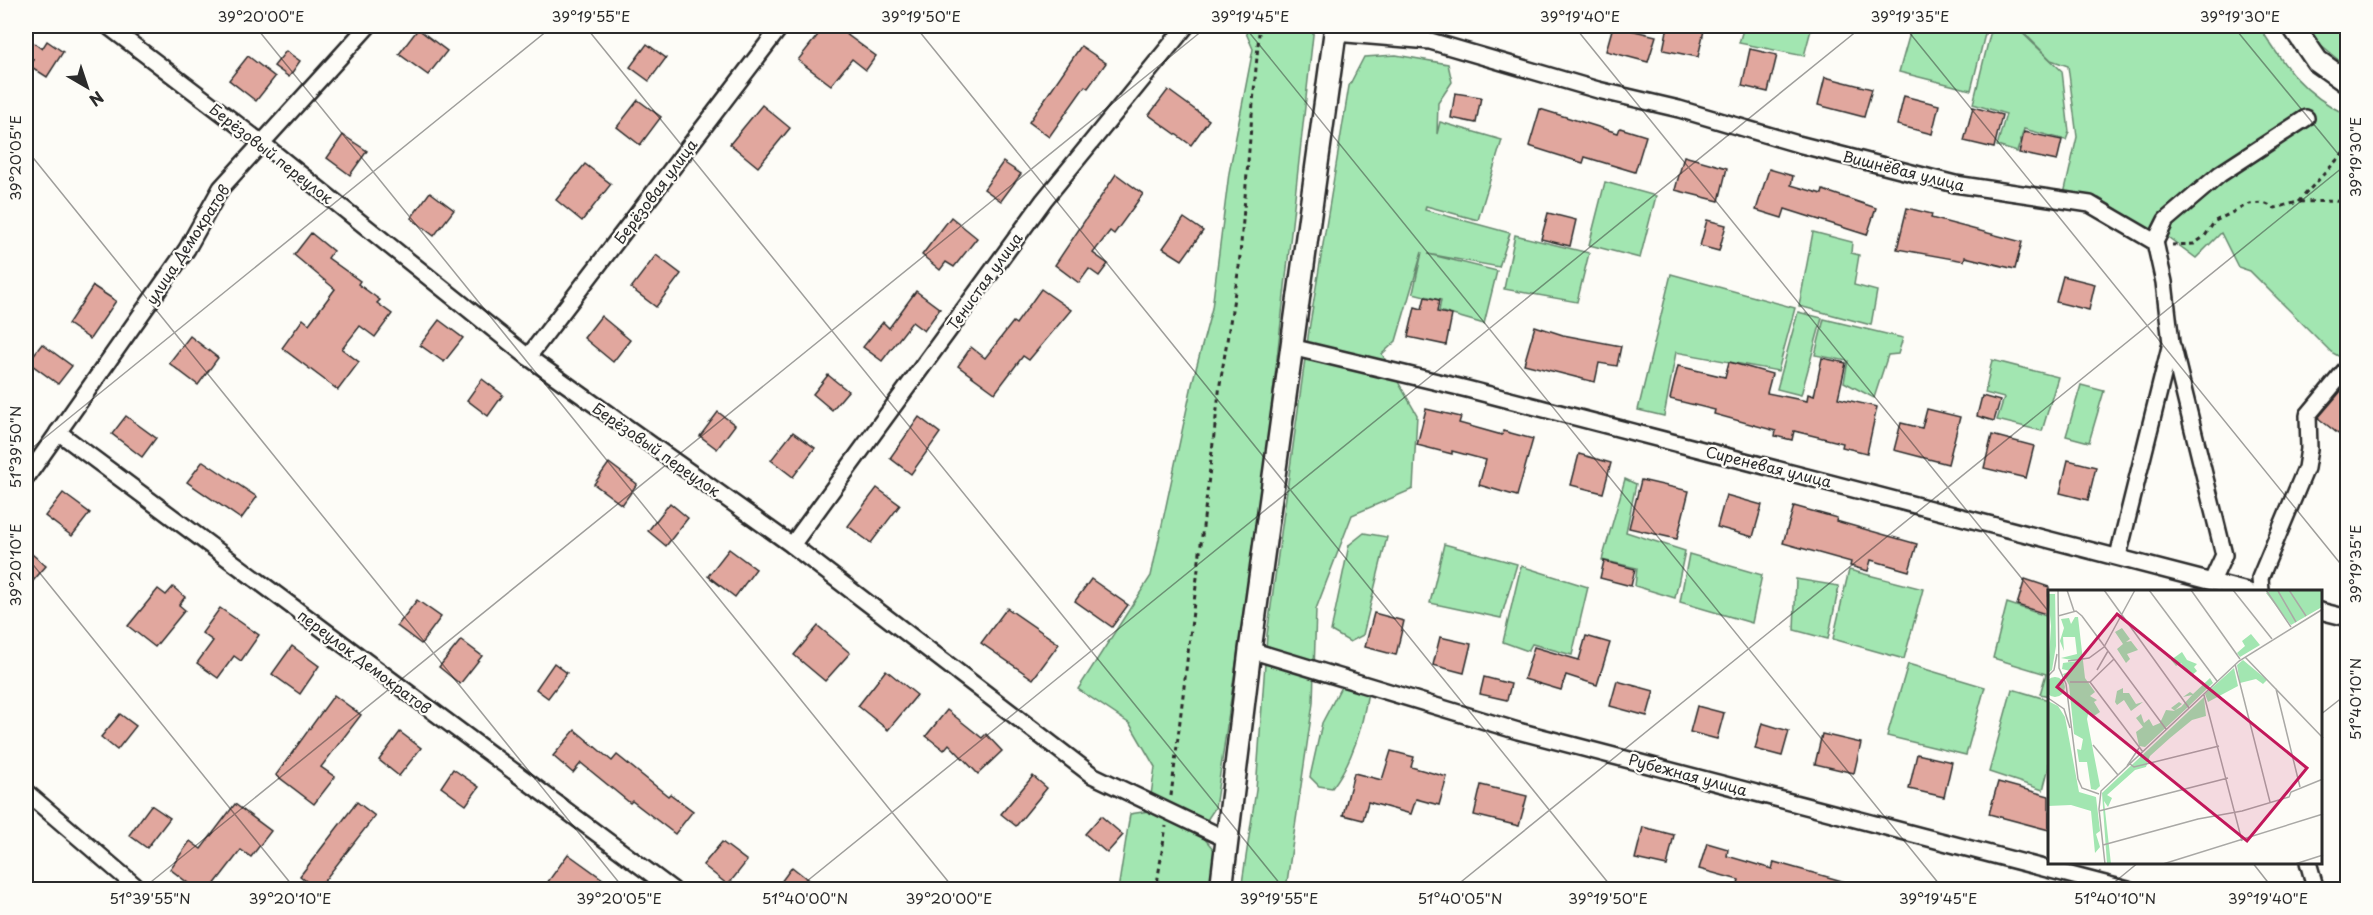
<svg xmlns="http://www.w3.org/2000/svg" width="2373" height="915" viewBox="0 0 2373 915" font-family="'Playpen Sans',sans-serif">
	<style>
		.green { fill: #a2e6b1; stroke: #66886e; stroke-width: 1.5 }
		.building { fill: #e1a79e; stroke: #2b2b2b; stroke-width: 1.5 }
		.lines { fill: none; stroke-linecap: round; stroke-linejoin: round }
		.street-casing { stroke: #2b2b2b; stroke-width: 20 }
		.secondary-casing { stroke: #2b2b2b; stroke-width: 26 }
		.path { stroke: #2b2b2b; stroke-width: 3; stroke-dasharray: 4.5 4.5; stroke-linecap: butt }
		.street { stroke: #fdfcf7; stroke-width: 15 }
		.secondary { stroke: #fdfcf7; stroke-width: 21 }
		.ticks { fill: none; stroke: #2b2b2b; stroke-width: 1.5; stroke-opacity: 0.45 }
		.labels { text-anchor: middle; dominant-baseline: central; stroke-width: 4.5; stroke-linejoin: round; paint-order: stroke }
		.street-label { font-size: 15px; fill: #2b2b2b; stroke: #fdfcf7 }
		.inset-road { fill: none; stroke: #a9a8a5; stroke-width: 1.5 }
		.view { fill: #c2185b; fill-opacity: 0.15; stroke: #c2185b; stroke-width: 3 }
		.inset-edge { fill: none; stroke: #2b2b2b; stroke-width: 3 }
		.neatline { fill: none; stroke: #2b2b2b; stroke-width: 2 }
		.ticks-label { font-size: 15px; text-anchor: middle; fill: #2b2b2b }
	</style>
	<rect width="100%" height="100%" fill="#fdfcf7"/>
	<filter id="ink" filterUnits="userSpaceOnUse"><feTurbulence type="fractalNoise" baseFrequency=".0167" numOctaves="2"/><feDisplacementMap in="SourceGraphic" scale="12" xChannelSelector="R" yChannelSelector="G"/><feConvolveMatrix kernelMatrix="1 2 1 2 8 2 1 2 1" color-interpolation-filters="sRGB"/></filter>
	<g filter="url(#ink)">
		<g class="green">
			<path d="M1243 26H1314L1265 466 1215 808 1207 820 1151 795 1155 767 1130 724 1078 689 1151 576 1193 380 1212 308 1229 173 1253 49Z"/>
			<path d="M1744 26H1812L1804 56 1739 43Z"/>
			<path d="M1912 26H1987L1971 90 1899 72Z"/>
			<path d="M1992 26H2015L2062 71 2069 132 2066 140 2024 129 2017 152 1997 146 2006 114 1973 104Z"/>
			<path d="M2017 26H2259C2284 66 2303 94 2347 115V361L2331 352 2250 271 2238 267 2221 233 2196 258 2165 235 2147 232 2126 219 2117 209 2099 198 2064 194 2077 137 2068 66 2051 60Z"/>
			<path d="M2308 26H2347V67L2320 45Z"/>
			<path d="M1396 55 1448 64 1452 82 1438 103 1437 134 1440 122 1502 140 1478 220 1426 206 1425 210 1510 233 1499 267 1428 254 1497 271 1484 324 1439 311 1441 300 1413 293 1422 252 1396 341 1382 354 1417 415 1413 489 1352 515 1316 609 1313 703 1286 889 1241 890 1256 790 1267 635 1309 330 1349 86 1364 57Z"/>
			<path d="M1605 182 1656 196 1640 258 1589 245Z"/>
			<path d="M1813 232 1852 242 1851 253 1859 255 1854 285 1877 291 1871 325 1799 306Z"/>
			<path d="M1515 235 1589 253 1577 302 1504 289Z"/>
			<path d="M1671 274 1795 308 1778 371 1676 352 1664 416 1638 410Z"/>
			<path d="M1798 312 1822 318 1801 395 1777 389Z"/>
			<path d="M1824 319 1903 338 1898 354 1888 355 1874 398 1844 382 1848 361 1815 355Z"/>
			<path d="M1992 360 2058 377 2042 431 1997 420 2004 398 1985 393Z"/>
			<path d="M2081 385 2104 391 2089 442 2066 436Z"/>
			<path d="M1625 479 1636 484 1626 532 1685 551 1675 598 1635 586 1637 568 1602 560Z"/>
			<path d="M1364 533 1387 537 1363 635 1350 642 1331 631 1349 545Z"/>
			<path d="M1444 544 1517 564 1501 618 1430 603Z"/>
			<path d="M1689 554 1762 575 1752 623 1680 602Z"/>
			<path d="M1521 566 1588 587 1572 655 1532 644 1528 651 1503 642Z"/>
			<path d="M1849 570 1923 589 1904 659 1833 639Z"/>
			<path d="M1796 579 1839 586 1828 639 1794 630Z"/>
			<path d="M2007 603 2049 617V696L2040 694 2046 674 1993 658Z"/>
			<path d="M1908 664 1985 687 1966 755 1887 736Z"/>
			<path d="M1342 685 1368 692C1362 727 1354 759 1332 788L1319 786 1310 777 1322 723Z"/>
			<path d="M2012 689 2049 700V767L2043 790 1989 772Z"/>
			<path d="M1149 811 1203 837 1216 852 1212 889 1118 890 1130 814Z"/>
		</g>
		<g class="building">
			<path d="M825 26H835L876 56 866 70 852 59 831 85 798 60Z"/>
			<path d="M1613 26 1656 36 1648 62 1606 51Z"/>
			<path d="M1668 26H1705L1698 57 1663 50Z"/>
			<path d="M418 29 447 51 428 75 399 54Z"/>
			<path d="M31 41 42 49 47 41 63 52 47 77 30 66 34 60 26 55V49Z"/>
			<path d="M647 44 666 58 649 81 630 67Z"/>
			<path d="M1081 46 1106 63 1088 88 1085 86 1049 137 1029 122Z"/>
			<path d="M1750 49 1777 55 1768 92 1742 86Z"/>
			<path d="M286 51 300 61 289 77 274 66Z"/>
			<path d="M248 56 275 77 256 101 229 80Z"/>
			<path d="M1825 77 1872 89 1864 117 1818 105Z"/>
			<path d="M1168 90 1209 120 1191 145 1149 115Z"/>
			<path d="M1455 93 1481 97 1476 123 1451 118Z"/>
			<path d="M1904 96 1939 105 1932 134 1897 125Z"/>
			<path d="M638 100 661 117 640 145 617 127Z"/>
			<path d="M762 105 790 128 758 167 730 144Z"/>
			<path d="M1973 107 2002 115 1994 148 1964 141Z"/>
			<path d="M1540 109 1618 133 1620 128 1646 136 1635 172 1585 157 1583 163 1529 146Z"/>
			<path d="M2024 132 2062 140 2057 161 2019 153Z"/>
			<path d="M343 135 367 151 350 175 327 158Z"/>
			<path d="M1684 156 1727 168 1719 201 1675 190Z"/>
			<path d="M1003 162 1021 174 1001 201 984 189Z"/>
			<path d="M585 164 611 184 582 221 556 200Z"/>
			<path d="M1769 169 1793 176 1791 185 1822 194 1823 190 1876 208 1867 235 1785 209 1782 218 1756 210Z"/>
			<path d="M1116 174 1143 194 1114 234 1110 231 1093 253 1108 264 1099 276 1089 269 1079 283 1055 265Z"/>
			<path d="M430 192 454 210 434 236 411 218Z"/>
			<path d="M1907 208 1932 214 1931 218 2022 242 2015 269 1965 257 1964 261 1897 249Z"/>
			<path d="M1548 213 1576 220 1570 246 1541 239Z"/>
			<path d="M951 217 977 238 954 267 946 262 940 270 922 255Z"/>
			<path d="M1184 218 1203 231 1182 260 1163 248Z"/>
			<path d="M1707 220 1726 225 1719 251 1700 246Z"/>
			<path d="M311 233 333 251 328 258 360 281 358 284 380 300 377 303 392 314 375 337 360 326 342 349 359 362 338 390 282 348 303 319 309 324 335 289 294 255Z"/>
			<path d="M656 255 681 274 656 307 631 288Z"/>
			<path d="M2063 276 2095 284 2089 310 2056 302Z"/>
			<path d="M93 286 116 301 90 339 68 324Z"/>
			<path d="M1041 289 1071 310 1029 360 1023 356 995 393 958 366 971 347 985 358 1013 322 1016 324Z"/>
			<path d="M916 291 940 309 924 331 912 322 882 361 863 347 883 322 889 328Z"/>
			<path d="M1425 297 1439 300 1437 312 1452 315 1446 345 1408 337 1415 307 1422 309Z"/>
			<path d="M601 316 630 340 613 362 584 338Z"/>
			<path d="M439 320 463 338 444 362 420 345Z"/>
			<path d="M1535 326 1563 335 1621 346 1617 366 1599 363 1595 382 1524 364Z"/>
			<path d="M190 336 218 358 198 385 169 363Z"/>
			<path d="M42 344 72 366 58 384 28 362Z"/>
			<path d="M1822 358 1846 363 1838 398 1877 407 1867 453 1842 447 1843 443 1794 431 1792 440 1775 436 1776 431 1714 414 1715 410 1670 399 1678 366 1725 377 1729 362 1772 374 1767 393 1807 401 1808 394 1814 396Z"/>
			<path d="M828 375 848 391 832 410 813 394Z"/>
			<path d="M482 379 503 395 488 416 467 400Z"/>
			<path d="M2348 383V429L2341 436 2318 418Z"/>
			<path d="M1982 396 2000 401 1994 421 1977 416Z"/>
			<path d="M1426 409 1461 417 1459 423 1502 435 1503 431 1533 439 1517 496 1479 485 1486 460 1452 451V454L1417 445Z"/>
			<path d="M1927 409 1960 417 1948 464 1894 450 1901 423 1922 428Z"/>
			<path d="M718 412 735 425 717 449 700 436Z"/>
			<path d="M126 416 156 438 142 457 112 434Z"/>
			<path d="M919 417 940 433 911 474 890 458Z"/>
			<path d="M793 432 815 448 793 477 771 460Z"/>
			<path d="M1992 435 2034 446 2026 478 1984 468Z"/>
			<path d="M1579 454 1611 463 1603 493 1571 485Z"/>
			<path d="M2068 460 2096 467 2088 500 2060 493Z"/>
			<path d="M203 461 257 497 241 519 187 482Z"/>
			<path d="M609 463 637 484 622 505 594 484Z"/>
			<path d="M1641 480 1689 491 1677 539 1629 528Z"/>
			<path d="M877 488 900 505 871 543 848 526Z"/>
			<path d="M63 493 90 513 72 536 45 516Z"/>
			<path d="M1726 495 1762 505 1753 537 1717 527Z"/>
			<path d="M670 503 688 518 666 546 648 531Z"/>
			<path d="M1794 506 1837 518 1836 521 1917 544 1909 571 1871 560 1868 571 1850 566 1851 562 1783 543Z"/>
			<path d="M26 549 46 566 26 589Z"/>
			<path d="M729 549 756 569 735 597 708 576Z"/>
			<path d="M1604 561 1635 569 1631 586 1600 578Z"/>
			<path d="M1091 579 1128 605 1112 627 1075 601Z"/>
			<path d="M2025 579 2049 587V615L2017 605Z"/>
			<path d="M173 587 185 597 179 605 185 610 155 647 128 626 158 589 166 595Z"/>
			<path d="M417 600 441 617 421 644 397 626Z"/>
			<path d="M220 608 259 635 241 661 234 656 218 678 197 663 213 641 202 633Z"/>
			<path d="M1007 608 1059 644 1033 679 981 643Z"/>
			<path d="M1374 613 1404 621 1396 655 1365 647Z"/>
			<path d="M818 626 850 653 825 681 794 655Z"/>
			<path d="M1586 636 1610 643 1597 685 1566 675 1561 690 1524 679 1534 647 1579 660Z"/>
			<path d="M1440 637 1471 644 1464 673 1433 665Z"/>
			<path d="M461 640 482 656 460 684 439 667Z"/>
			<path d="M292 646 319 666 300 694 272 674Z"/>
			<path d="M554 663 567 673 548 698 536 689Z"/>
			<path d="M886 670 917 695 888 730 858 706Z"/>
			<path d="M1484 677 1511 684 1507 700 1480 694Z"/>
			<path d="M1617 681 1654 691 1647 716 1610 706Z"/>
			<path d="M334 695 361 715 321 767 335 777 314 804 276 775Z"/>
			<path d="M1697 706 1724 713 1717 739 1690 732Z"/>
			<path d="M947 710 982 738 986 734 1002 751 978 774 949 744 944 750 926 736Z"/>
			<path d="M120 714 136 726 117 750 101 737Z"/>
			<path d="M1762 723 1789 731 1782 756 1755 749Z"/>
			<path d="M575 730 612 761 617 755 668 796 670 794 693 811 675 834 632 801 630 803 581 763 573 773 553 756Z"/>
			<path d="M400 732 421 748 399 776 379 760Z"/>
			<path d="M1822 734 1861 743 1854 773 1815 764Z"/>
			<path d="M1391 751 1414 757 1411 767 1447 777 1439 805 1416 799 1411 814 1368 802 1363 820 1343 815 1354 773 1382 780Z"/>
			<path d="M1917 754 1952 762 1944 797 1909 789Z"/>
			<path d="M453 769 479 787 466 805 441 787Z"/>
			<path d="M1033 776 1047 788 1016 826 1001 814Z"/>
			<path d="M1998 782 2049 796V830L1989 814Z"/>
			<path d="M1481 785 1527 796 1519 826 1474 815Z"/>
			<path d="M357 802 375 816 317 890 300 876Z"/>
			<path d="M235 804 271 831 251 857 241 850 210 890H197L170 869 190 841 201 849Z"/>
			<path d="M151 805 170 818 147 848 129 835Z"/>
			<path d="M1101 816 1123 835 1107 853 1085 834Z"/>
			<path d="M1643 827 1674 835 1667 866 1635 859Z"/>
			<path d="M722 842 747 861 728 885 703 865Z"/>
			<path d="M1707 843 1728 849 1727 856 1772 869 1774 862 1853 884 1852 890H1747L1737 887 1739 880 1699 869Z"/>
			<path d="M568 854 604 880 597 890H556L547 883Z"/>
			<path d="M792 867 821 890H775Z"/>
		</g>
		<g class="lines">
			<defs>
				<g id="street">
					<path d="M108 26 263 144 528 357 792 545 1092 775 1228 840"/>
					<path d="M1335 33 1430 41 1598 90 1679 109 1798 144 1955 184 2090 204 2155 242 2164 282 2171 343 2118 556"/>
					<path d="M2155 242 2166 220 2220 174 2306 118"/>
					<path d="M1291 347 1467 389 2247 591"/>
					<path d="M2173 348 2224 555 2212 581"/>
					<path d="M528 357 781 26"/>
					<path d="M58 432 673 890"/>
					<path d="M26 478 187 249 221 188 368 26"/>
					<path d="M792 545 1044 200 1186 26"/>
					<path d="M2261 591 2260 578 2306 468 2309 449 2308 415 2348 367"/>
					<path d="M2320 611 2348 618"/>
					<path d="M1250 650 1518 731 2128 890"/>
					<path d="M26 792 140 890"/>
					<path d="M2308 862 2316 890"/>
				</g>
				<g id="secondary">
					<path d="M2293 26 2317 61 2348 83"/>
					<path d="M1221 890 1250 650 1336 26"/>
				</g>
			</defs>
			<use href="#street" class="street-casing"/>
			<use href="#secondary" class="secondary-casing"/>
			<g class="path">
				<path d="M2298 202 2348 148"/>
				<path d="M2172 245 2194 244 2205 236 2215 221 2249 204 2264 203 2275 208 2298 202 2341 201 2348 213"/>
				<path d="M1171 796 1220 384 1239 267 1259 33"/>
				<path d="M1156 890 1166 826"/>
			</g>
			<use href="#street" class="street"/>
			<use href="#secondary" class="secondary"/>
		</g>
	</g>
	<path class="ticks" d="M255 26 955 890M585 26 1285 890M915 26 1614 890M1244 26 1944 890M1574 26 2049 612M1904 26 2348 573M2233 26 2348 166M26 149 625 890M26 453 553 26M26 556 296 890M2320 715 2348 693M2252 862 2274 890M141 890 1208 26M796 890 1863 26M1451 890 2348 163M2105 890 2139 862"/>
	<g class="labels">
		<g class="street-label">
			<text transform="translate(272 153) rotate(38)">Берёзовый переулок</text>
			<text transform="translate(1904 170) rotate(14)">Вишнёвая улица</text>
			<text transform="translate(655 191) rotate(-53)">Берёзовая улица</text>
			<text transform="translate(187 244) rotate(-57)">улица Демократов</text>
			<text transform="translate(984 281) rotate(-54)">Тенистая улица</text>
			<text transform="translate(657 449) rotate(35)">Берёзовый переулок</text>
			<text transform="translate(1769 466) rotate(14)">Сиреневая улица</text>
			<text transform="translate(365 661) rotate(37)">переулок Демократов</text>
			<text transform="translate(1688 774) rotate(15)">Рубежная улица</text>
		</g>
	</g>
	<g transform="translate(2048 590)">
		<rect width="274" height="274" fill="#fdfcf7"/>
		<path d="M7 0 8 56 4 80 0 83 3 36 0 4H7ZM223 0H274V17L243 35 218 3ZM27 27H30L37 88 47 102 42 106 49 110 46 112 52 122 46 126 41 120 39 129 52 196 48 200 43 199 39 172H31L29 159 33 160 35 149 26 144 21 95 15 84 22 81 14 79 15 73 29 71 13 68 29 64 27 47H15L16 61 12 51 16 38 13 29 21 28 23 34ZM74 38 82 49 78 52 83 51 90 60 79 64 82 69 78 73 69 59 75 54 67 42ZM203 44 212 55 192 67 189 63 197 56 194 51ZM134 62 139 70 149 74 146 77 149 81 143 86 133 73 128 76 123 70ZM195 70 219 90 215 94 208 89 192 93 189 75ZM186 78 190 96 160 112 157 104ZM-3 97a10 10 0 1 1 20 0a10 10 0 1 1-20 0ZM162 88 165 93 139 118 97 157 91 156 88 142 95 137 88 128 93 124 96 133 101 129 105 136 112 133 118 120 127 121 123 118 131 112 134 114 127 120 133 117 144 105 135 107 142 102 145 104ZM75 98V103H81L88 114 95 112 83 121 76 110 69 115 67 112 69 101ZM156 107 158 126 144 130 122 148 102 166 98 177 87 180 59 205 64 208 60 217 56 211 63 274H59L54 203ZM0 111 10 116 17 127 31 202 48 207 52 241 48 244 52 257 47 263 43 221 23 215 0 216Z" fill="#a2e6b1"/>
		<path class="inset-road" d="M10 0 11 78 18 94 30 189 34 198 51 204M19 0 26 21M56 0 141 118M101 0 169 91M143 0 192 69M185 0 224 49M218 0 243 37M241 0 258 26M230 1 248 32M10 26 28 21 34 26 118 139M197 67 275 148M66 69 42 92 95 162M20 71 41 68 56 57 87 0M187 74 222 212M49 80 60 61M0 86 6 80 9 64M22 92H42M228 99 252 197M156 105 194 251M0 108 16 119 22 138M45 155 70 185M82 174 86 177 171 156M79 176 91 158M51 221 180 188M55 255 150 229 194 221 241 207 243 202 275 189M57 274 51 219 53 201 191 71 275 19M115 274 275 224M247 274 275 265"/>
		<path class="view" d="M69 24 259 178 199 251 9 97Z"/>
		<rect width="274" height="274" class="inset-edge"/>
	</g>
	<rect width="2373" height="915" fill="none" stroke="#fdfcf7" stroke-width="66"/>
	<g transform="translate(87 87) rotate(141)" stroke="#fdfcf7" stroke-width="4.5" paint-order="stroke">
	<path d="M0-4.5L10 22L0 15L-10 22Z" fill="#2b2b2b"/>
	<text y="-9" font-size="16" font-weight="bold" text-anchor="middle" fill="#2b2b2b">N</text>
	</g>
	<rect x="33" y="33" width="2307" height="849" class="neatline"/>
	<g class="ticks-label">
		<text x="261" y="22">39°20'00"E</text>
		<text x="591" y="22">39°19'55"E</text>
		<text x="921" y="22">39°19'50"E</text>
		<text x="1250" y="22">39°19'45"E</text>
		<text x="1580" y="22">39°19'40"E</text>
		<text x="1910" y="22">39°19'35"E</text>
		<text x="2240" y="22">39°19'30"E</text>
		<text transform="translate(2356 157) rotate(-90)" y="5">39°19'30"E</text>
		<text transform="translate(16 158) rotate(-90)" y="5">39°20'05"E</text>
		<text transform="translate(16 447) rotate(-90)" y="5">51°39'50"N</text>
		<text transform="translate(2356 564) rotate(-90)" y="5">39°19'35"E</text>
		<text transform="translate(16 565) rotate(-90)" y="5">39°20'10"E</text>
		<text transform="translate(2356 699) rotate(-90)" y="5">51°40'10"N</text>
		<text x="150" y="904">51°39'55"N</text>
		<text x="290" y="904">39°20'10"E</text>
		<text x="619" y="904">39°20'05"E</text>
		<text x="805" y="904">51°40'00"N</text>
		<text x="949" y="904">39°20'00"E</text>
		<text x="1279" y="904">39°19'55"E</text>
		<text x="1460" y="904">51°40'05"N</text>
		<text x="1608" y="904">39°19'50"E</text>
		<text x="1938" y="904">39°19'45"E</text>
		<text x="2115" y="904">51°40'10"N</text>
		<text x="2268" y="904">39°19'40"E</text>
	</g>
</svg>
